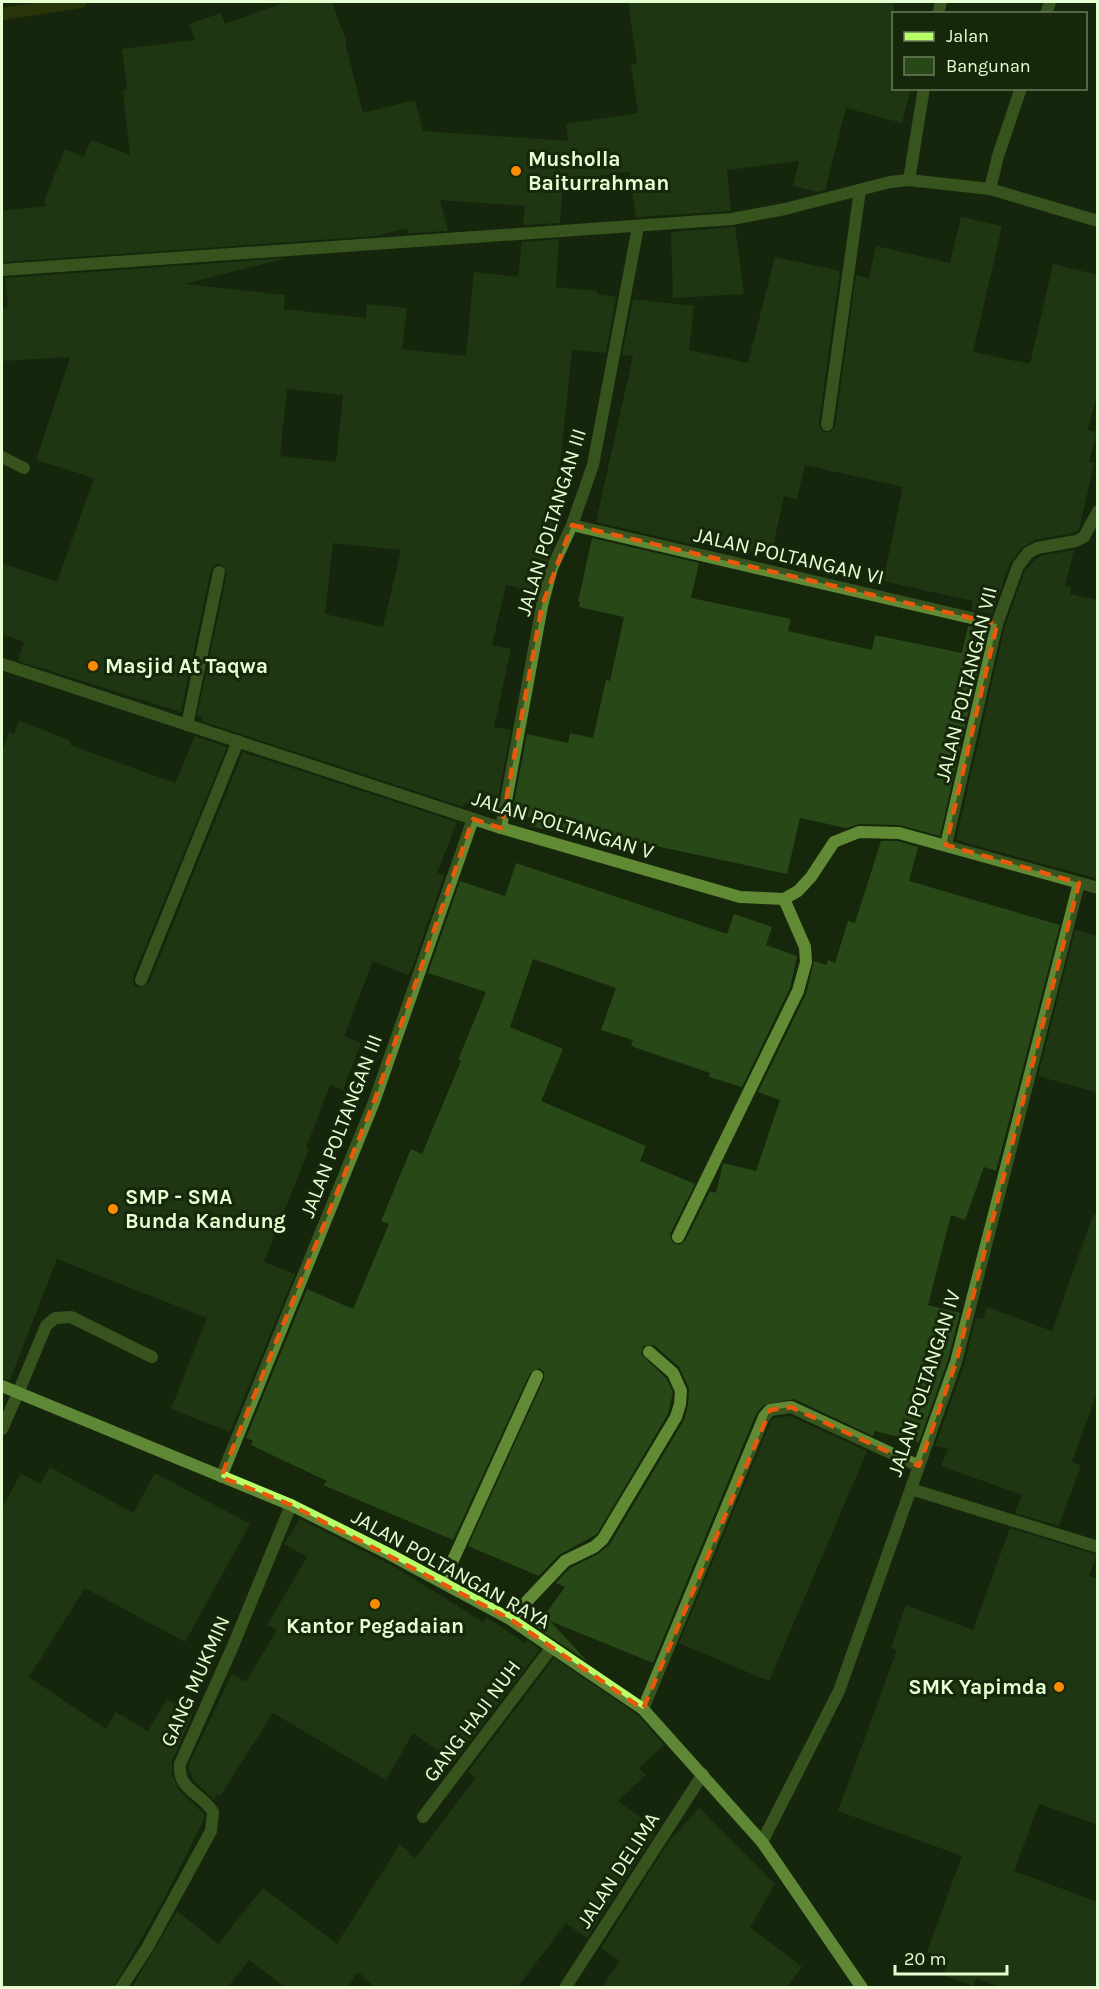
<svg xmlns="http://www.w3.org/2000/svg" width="1099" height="1989" viewBox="0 0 1099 1989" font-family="Karla,sans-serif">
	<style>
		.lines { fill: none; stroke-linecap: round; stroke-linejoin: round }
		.stream { stroke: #424705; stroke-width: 12 }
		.building { fill: #284917; fill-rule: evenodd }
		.lane { stroke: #608a33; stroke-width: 12 }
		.street { stroke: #608a33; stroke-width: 12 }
		.secondary { stroke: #b8ff69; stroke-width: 12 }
		.marked { fill: none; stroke: #e8590c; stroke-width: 4.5; stroke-dasharray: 12 8; stroke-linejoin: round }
		.poi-dot { fill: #fd8b00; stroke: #16270c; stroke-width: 2 }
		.labels { text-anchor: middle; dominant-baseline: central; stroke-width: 6; stroke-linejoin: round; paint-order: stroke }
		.poi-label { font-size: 21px; font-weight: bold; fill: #e6ffd2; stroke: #16270c; text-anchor: start }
		.street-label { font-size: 21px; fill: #e6ffd2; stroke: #16270c }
	</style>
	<rect width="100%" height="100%" fill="#16270c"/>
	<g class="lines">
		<path class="stream" d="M2 14 81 2"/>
	</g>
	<g class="building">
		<path d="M286 2H332L347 43H345L363 113 415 100 423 131 568 141 566 124 638 113 631 65 637 64 628 2H894V88H911L902 123 846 108 825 190 818 192 793 186 799 161 727 170 731 211 636 217 629 172 563 181 560 223 523 225 525 206 440 200 448 231 408 233 407 228 377 236 3 262 2 211 46 206 45 199 65 149 84 157 91 140 130 155 123 90 127 89 122 49 195 40 189 24 221 13 225 24Z"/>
		<path d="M961 217 1002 226 973 352 1030 364 1053 264 1098 275V390L1088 430 1097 432 1089 462 1094 463 1079 530 1073 533 1035 540 1022 548 1010 563 992 614 971 610 973 601 883 581 903 487 805 465 797 499 784 496 771 556 704 541 703 547 596 522 633 356 622 355 633 299 694 306 689 350 748 363 775 257 840 271 819 424 822 431 830 433 835 426 856 275 869 278 876 246 950 263Z"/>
		<path d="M735 227 744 294 673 298 671 232Z"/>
		<path d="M559 239 556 287 597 291V294L616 297 606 353 572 350 551 551 537 592 506 585 492 645 511 649 494 727 511 730 496 810 465 803 463 807 201 721 203 717 197 715 227 574 221 564H216L211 570 181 712 18 661 24 642 2 634V563L57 582 94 478 36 460 70 357 2 361V308L8 307 5 278 287 258 184 284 285 295 284 309 366 318 367 304 407 308 402 349 466 356 474 272 518 277 522 242ZM287 389 343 395 336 462 280 456ZM333 543 401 550 383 627 325 614Z"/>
		<path d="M592 538 699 563 691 598 791 619 788 631 872 650 875 635 962 653 968 626 987 630 940 836 899 825 859 824 846 828 800 818 787 874 613 837 611 844 529 826 532 818 512 813 527 734 568 743 570 733 593 738 606 680 610 681 624 617 579 607 580 602H578Z"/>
		<path d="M1074 550 1065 586 1071 587 1070 594 1098 600V879L956 840 1005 626 1025 570 1040 556Z"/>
		<path d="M19 720 71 741 70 745 175 783 195 736 227 747 133 977 134 985 138 988 149 983 243 752 457 822 437 873 444 876 412 968 408 975 373 961 344 1036 361 1043 343 1090 330 1085 306 1148 309 1149 264 1262 295 1274 230 1432 171 1409 207 1318 57 1259 10 1380 2 1378V751L9 732 14 734Z"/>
		<path d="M881 841H898L918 847 909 881 1060 925 996 1171 984 1167 965 1220 951 1215 928 1305 960 1313 948 1360 919 1442 875 1431 873 1436 794 1399 764 1405 756 1414 653 1663 550 1621 588 1662 536 1627 565 1587 556 1583 570 1568 598 1554 610 1544 684 1420 688 1405 689 1388 679 1367 654 1345 643 1346 641 1354 666 1378 673 1392 668 1414 597 1534 559 1555 539 1576 468 1546 544 1379V1372L540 1368 530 1373 453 1540 323 1485 327 1481 251 1445 253 1441 246 1438 307 1289 353 1309 389 1224 381 1221 411 1149 422 1154 461 1061 458 1060 486 992 428 973 460 881 505 896 516 863 727 934 734 914 772 927 766 945 797 956 790 988 742 1087 709 1077 710 1073 631 1046 633 1040 601 1030 616 988 533 959 510 1027 563 1049 541 1101 646 1146 640 1161 695 1184 670 1234 672 1242 679 1245 685 1241 710 1191 716 1193 723 1163 756 1171 780 1100 758 1092 806 994 814 961 826 965 828 960 835 963 848 921 855 923Z"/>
		<path d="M1075 930 1098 936V1093L1038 1076Z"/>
		<path d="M1093 1215H1098V1390L1072 1462 1081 1465 1059 1526 1015 1513 1022 1495 941 1466 948 1449 935 1446 964 1365 976 1317 983 1319 987 1307 1052 1331Z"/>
		<path d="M790 1416 867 1451 769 1681 679 1643 771 1421 774 1418Z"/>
		<path d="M50 1467 133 1513 155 1473 250 1524 185 1642 85 1588 29 1677 106 1729 116 1712 148 1731 167 1699 193 1714 172 1761V1773L179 1790 204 1814V1820L163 1901 113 1988H2V1508L21 1473 40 1484Z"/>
		<path d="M300 1519 395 1567 483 1622 486 1617 525 1643 527 1640 540 1649 454 1762 413 1733 386 1780 273 1713 220 1796 217 1794 214 1800 193 1780 188 1766 232 1674 246 1682 277 1630 267 1625 307 1557 284 1544Z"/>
		<path d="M1010 1528 1097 1555 1089 1576 1098 1579V1825L1039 1804 1014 1871 1098 1902V1988H1001L976 1978 973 1986 943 1975 949 1960 927 1952 962 1856 838 1811 897 1650 891 1648 906 1605 973 1630Z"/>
		<path d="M554 1658 638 1715 664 1745 639 1768 646 1775 618 1801 657 1830 587 1938 566 1923 517 1988H376L358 1972 347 1988H286L249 1960 227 1988H131L177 1911 218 1944 263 1888 337 1944 400 1844 415 1858 476 1778 468 1772Z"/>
		<path d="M699 1808 775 1884 750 1927 802 1967 786 1988H601L620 1961 601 1948 670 1840Z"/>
	</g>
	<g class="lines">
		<g class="lane">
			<path d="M18 1393 46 1326 55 1318 71 1317 152 1357"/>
			<path d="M510 1619 565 1561 594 1547 603 1539 676 1417 680 1404 681 1391 673 1373 649 1352"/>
		</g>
		<g class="street">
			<path d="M938 14 941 2"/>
			<path d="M1046 14 1050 2"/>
			<path d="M909 180 924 88"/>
			<path d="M990 189 998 156 1021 88"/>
			<path d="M2 270 732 219 785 209 890 182 909 180 990 189 1098 221"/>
			<path d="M827 425 860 190"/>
			<path d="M2 457 24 468"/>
			<path d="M572 525 997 624"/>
			<path d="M2 664 501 828 740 897 784 899 798 891 811 877 834 842 859 832 899 833 1098 888"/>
			<path d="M187 725 219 572"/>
			<path d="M501 828 542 606 552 568 572 525 593 465 638 227"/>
			<path d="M946 845 997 624 1018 566 1028 553 1037 548 1076 541 1084 537 1098 511"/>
			<path d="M141 980 238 741"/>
			<path d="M678 1237 798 991 806 962 805 947 784 899"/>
			<path d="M2 1429 18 1393"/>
			<path d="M221 1477 374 1102 473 819"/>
			<path d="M911 1489 1098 1547"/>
			<path d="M443 1582 537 1376"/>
			<path d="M643 1709 764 1417 770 1410 791 1407 919 1466"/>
			<path d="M423 1817 552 1647"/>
			<path d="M762 1842 839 1691 956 1362 1079 883"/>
			<path d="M121 1988 147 1948 211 1831 213 1812C202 1793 177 1790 180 1764L233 1646 291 1505"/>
			<path d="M565 1988 703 1774"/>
		</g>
		<path class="secondary" d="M2 1386 291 1505 389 1554 510 1619 643 1709 762 1842 862 1988"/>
	</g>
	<path d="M0 0H1099V1989H0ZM572 525 997 624 946 845 1079 883 956 1362 919 1466 791 1407 770 1410 643 1709 510 1619 291 1505 221 1477 374 1102 473 819 501 828 542 606Z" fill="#16270c" fill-opacity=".55" fill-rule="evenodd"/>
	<path class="marked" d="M572 525 997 624 946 845 1079 883 956 1362 919 1466 791 1407 770 1410 643 1709 510 1619 291 1505 221 1477 374 1102 473 819 501 828 542 606Z"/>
	<g class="poi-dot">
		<circle cx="516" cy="171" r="6"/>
		<circle cx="93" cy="666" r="6"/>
		<circle cx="113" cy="1209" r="6"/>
		<circle cx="375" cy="1604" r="6"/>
		<circle cx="1059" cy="1687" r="6"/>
	</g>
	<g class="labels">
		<g class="poi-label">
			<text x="528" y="159">Musholla<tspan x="528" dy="24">Baiturrahman</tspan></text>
			<text x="105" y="666">Masjid At Taqwa</text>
			<text x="125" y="1197">SMP - SMA<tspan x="125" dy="24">Bunda Kandung</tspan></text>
			<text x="375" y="1626" text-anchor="middle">Kantor Pegadaian</text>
			<text x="1047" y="1687" text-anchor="end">SMK Yapimda</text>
		</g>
		<g class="street-label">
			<text transform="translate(551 522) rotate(-73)">JALAN POLTANGAN III</text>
			<text transform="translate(789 556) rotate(13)">JALAN POLTANGAN VI</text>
			<text transform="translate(966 684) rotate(-76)">JALAN POLTANGAN VII</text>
			<text transform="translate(563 825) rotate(17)">JALAN POLTANGAN V</text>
			<text transform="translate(341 1126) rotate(-69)">JALAN POLTANGAN III</text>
			<text transform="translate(924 1383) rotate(-72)">JALAN POLTANGAN IV</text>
			<text transform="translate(451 1569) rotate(29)">JALAN POLTANGAN RAYA</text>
			<text transform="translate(195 1681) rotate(-66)">GANG MUKMIN</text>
			<text transform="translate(472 1721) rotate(-53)">GANG HAJI NUH</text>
			<text transform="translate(618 1870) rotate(-57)">JALAN DELIMA</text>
		</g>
	</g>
	<rect width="1099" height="1989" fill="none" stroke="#e6ffd2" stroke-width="6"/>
	<rect x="892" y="12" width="195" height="78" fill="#16270c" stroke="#697d5b" stroke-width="1.5"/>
	<rect x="904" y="32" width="30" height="9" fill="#b8ff69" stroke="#697d5b" stroke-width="1.5"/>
	<text x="946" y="42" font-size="18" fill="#e6ffd2">Jalan</text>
	<rect x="904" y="57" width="30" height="18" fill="#284917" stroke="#697d5b" stroke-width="1.5"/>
	<text x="946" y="72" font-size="18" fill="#e6ffd2">Bangunan</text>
	<path d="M895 1965v9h112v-9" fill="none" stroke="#e6ffd2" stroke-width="3"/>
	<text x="904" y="1965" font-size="18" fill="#e6ffd2" stroke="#16270c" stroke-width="4.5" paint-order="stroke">20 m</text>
</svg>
